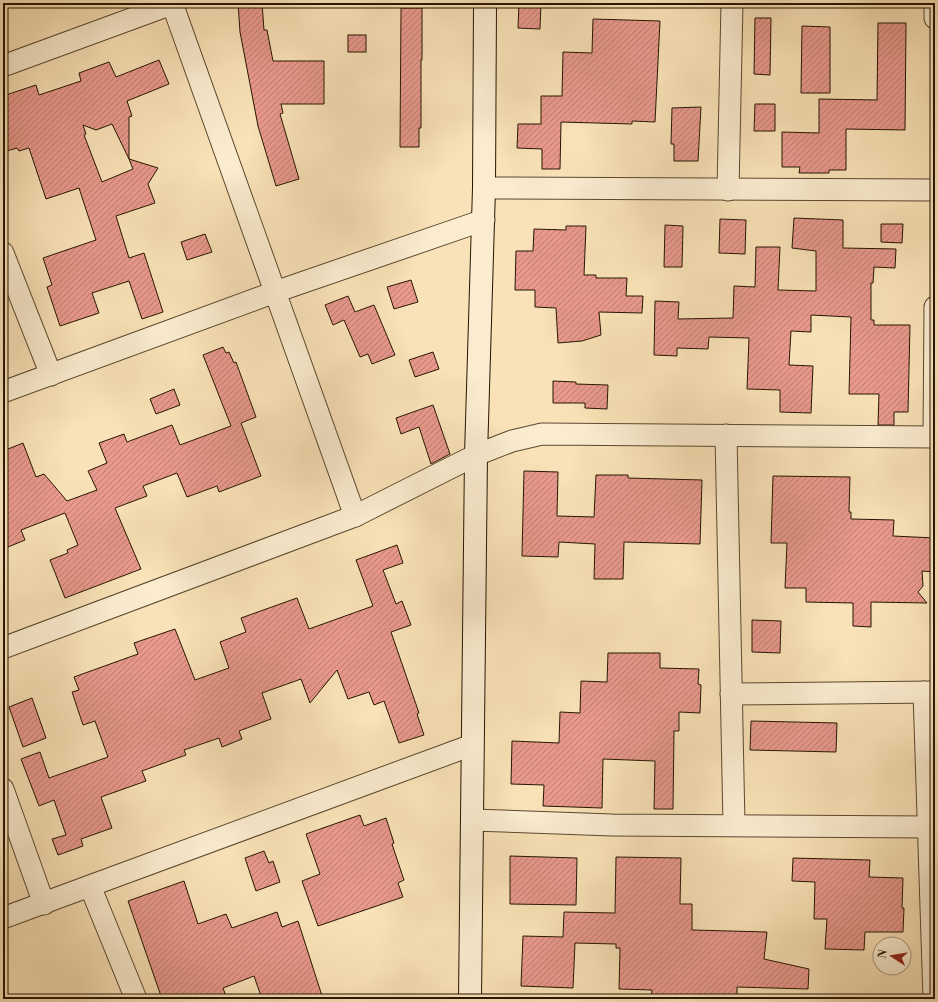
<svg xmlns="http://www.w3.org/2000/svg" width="938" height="1002" viewBox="0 0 938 1002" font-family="'Libre Bodoni',serif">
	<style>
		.building { fill: url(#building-hatch); stroke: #261502 }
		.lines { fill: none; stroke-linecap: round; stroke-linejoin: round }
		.street-casing { stroke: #5b482f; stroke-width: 23 }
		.secondary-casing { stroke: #261502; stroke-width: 24 }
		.street { stroke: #fbecd0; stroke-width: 21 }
		.secondary { stroke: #fbecd0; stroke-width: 22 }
	</style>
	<defs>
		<pattern id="building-hatch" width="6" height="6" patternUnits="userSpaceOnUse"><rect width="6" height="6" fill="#e9998d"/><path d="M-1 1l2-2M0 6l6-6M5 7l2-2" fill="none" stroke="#bd7c71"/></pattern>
	</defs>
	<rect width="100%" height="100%" fill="#f9e2b7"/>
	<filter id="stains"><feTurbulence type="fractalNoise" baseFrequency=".005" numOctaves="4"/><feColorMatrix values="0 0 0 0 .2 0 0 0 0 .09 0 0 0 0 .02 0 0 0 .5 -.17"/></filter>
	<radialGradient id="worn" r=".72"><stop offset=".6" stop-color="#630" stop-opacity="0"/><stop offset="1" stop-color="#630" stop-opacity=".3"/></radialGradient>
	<g class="building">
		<path d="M238 3H262L264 30H267L273 61H324V104H281L283 113 280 114 299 179 276 186 258 126 240 32Z"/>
		<path d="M519 3H541L540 29 518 28Z"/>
		<path d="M401 8H422V60H421V128H419V147H400Z"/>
		<path d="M755 18H771L770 75 754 74Z"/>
		<path d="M593 19 660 21 655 122 632 121V124L561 122 560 169H542V149L517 148 518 124H541V96H562L563 52 592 53Z"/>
		<path d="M878 23H906L905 130 846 129V170H829V173H799L800 167H782V132L819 133V99L877 100Z"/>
		<path d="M802 26 830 27V93H801Z"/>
		<rect x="348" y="35" width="18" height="17"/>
		<path d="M159 60 169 84 127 101 132 116 129 117V159L112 124 96 130 83 125 86 134 84 135 102 182 133 169 129 159 158 168 148 184 155 203 116 216 129 258 144 253 163 312 142 319 129 281 92 293 99 313 60 326 47 287 52 285 43 258 96 240 79 188 46 199 29 148 19 151 17 148 3 152V96L36 85 39 95 81 81 79 73 109 62 116 77Z"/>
		<path d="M755 104H775V131H754Z"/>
		<path d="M701 107 698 161H674V144H671L672 108Z"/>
		<path d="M794 218 843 220V248L896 249 895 268 874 267 873 283H871V320H874V325H910L908 412H894V425H878L879 394H849L851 317 811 315V332L791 331 789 365 813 366 811 413 780 412V390L747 389 749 338 709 337 708 349 677 348V356L654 355 655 301 679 302 678 319 733 318 734 286 755 287 756 247H780L778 290 816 291V251L792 248Z"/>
		<path d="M720 219 746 220 745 254 719 253Z"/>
		<path d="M881 224H903L902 243 881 242Z"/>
		<path d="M665 225 683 226 682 267H664Z"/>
		<path d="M566 226H586L584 275H596V278H627L626 296H643L642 313 599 312 601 335 582 341 558 343 556 308 535 307V290H515L516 251H533L534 229 566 230Z"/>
		<path d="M205 234 212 252 187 260 181 242Z"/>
		<path d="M411 280 418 302 394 309 387 287Z"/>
		<path d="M348 296 355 312 374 305 395 355 372 364 368 354 360 357 344 320 333 325 325 305Z"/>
		<path d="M223 347 226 353 229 352 234 363 236 362 256 417 241 423 261 476 219 492 217 486 187 497 177 473 143 486 147 496 115 508 141 569 65 598 50 560 68 553 67 550 78 545 65 513 21 530 25 540 3 549V451L23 443 36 477 44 474 67 501 97 490 88 471 107 463 99 443 124 434 127 442 172 425 180 445 231 426 203 355Z"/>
		<path d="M433 352 439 369 415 377 409 360Z"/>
		<path d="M553 381 576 382V384L608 385 607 409 585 408V403H553Z"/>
		<path d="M174 389 180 405 156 414 150 399Z"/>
		<path d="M433 405 450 454 431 464 419 427 401 434 396 418Z"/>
		<path d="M524 471 558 472 557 516 594 517 596 475H628V478L702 480 700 544 624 542 623 579H594L595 544 559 542 558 557 522 556Z"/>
		<path d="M773 476 850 477 849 512H851V519L894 520 893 536 935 538V572L922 571 923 586 918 592 927 603 871 602V627L853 626V603L806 602V588H785L787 543H771Z"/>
		<path d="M397 545 403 563 383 570 396 604 402 601 411 625 391 632 419 713 417 714 424 735 399 743 384 701 374 705 369 692 348 699 337 670 310 703 301 679 262 693 271 719 239 731 242 739 222 747 219 738 184 750 186 755 142 771 146 781 101 797 112 828 81 839 83 846 58 855 52 839 66 835 54 800 39 806 21 759 40 752 49 778 108 757 95 721 83 725 72 692 79 690 74 677 138 654 134 643 175 629 195 680 229 668 220 642 246 632 241 618 297 598 309 629 373 606 356 560Z"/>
		<path d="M752 620 781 621 780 653 752 652Z"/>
		<path d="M608 653H660V668L699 669 698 684 701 685 700 713 679 712V731H674L673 809H654L655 761 603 759 602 808 543 806 544 785 511 784 512 741 559 743 560 712 580 713 581 681 607 682Z"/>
		<path d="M32 698 46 738 23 747 9 707Z"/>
		<path d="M751 721 837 723 836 752 750 750Z"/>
		<path d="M360 815 364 826 386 818 394 843 392 844 404 880 398 883 403 897 318 926 302 881 320 874 306 834Z"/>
		<path d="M264 851 269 863 273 861 280 882 256 891 245 858Z"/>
		<path d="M510 856 577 858 576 905 510 904Z"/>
		<path d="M616 857 681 858 680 904H692V930L767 932 764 959 809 969 808 989 737 987V997L699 996V999H651L652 990 619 989 620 948H616V944L575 943 573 988 521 986 523 936 563 937 564 912 615 913Z"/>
		<path d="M793 858 870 860 869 877 903 878 902 908H904L903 932H865L864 950 825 949 827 919H814L815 882 792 881Z"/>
		<path d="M184 881 198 924 226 914 232 928 277 912 282 927 298 921 323 999H262L254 976 223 988 227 999H162L128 901Z"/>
	</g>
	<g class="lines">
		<defs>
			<g id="street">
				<path d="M172 3 355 516"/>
				<path d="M935 3V18"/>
				<path d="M3 66 172 4"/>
				<path d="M484 188 935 190"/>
				<path d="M728 190 732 3"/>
				<path d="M3 253 51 375"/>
				<path d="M3 392 275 292 484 220"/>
				<path d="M726 435 734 825"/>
				<path d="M934 437 935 307"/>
				<path d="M3 648 355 516 476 455 512 441 542 434 935 437"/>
				<path d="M924 692 934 999"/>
				<path d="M731 694 935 692"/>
				<path d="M3 789 44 904"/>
				<path d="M472 820 612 825 929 827"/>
				<path d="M90 886 136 999"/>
				<path d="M3 918 472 745"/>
			</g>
			<path id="secondary" d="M470 999 476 455 484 188 485 3"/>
		</defs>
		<use href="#street" class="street-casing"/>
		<use href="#secondary" class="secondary-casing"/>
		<use href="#street" class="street"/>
		<use href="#secondary" class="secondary"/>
	</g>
	<rect width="938" height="1002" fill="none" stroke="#f9e2b7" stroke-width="16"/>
	<rect x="4" y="4" width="930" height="994" fill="none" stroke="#261502" stroke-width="2"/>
	<rect x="8" y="8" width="922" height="986" fill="none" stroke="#261502"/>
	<g transform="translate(892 956) rotate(282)"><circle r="19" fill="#fbecd0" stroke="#a6967e"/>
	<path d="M0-3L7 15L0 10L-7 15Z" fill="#8f2418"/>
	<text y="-6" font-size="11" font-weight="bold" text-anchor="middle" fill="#261502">N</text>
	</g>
	<rect width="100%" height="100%" filter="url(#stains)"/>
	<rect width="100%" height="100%" fill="url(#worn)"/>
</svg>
